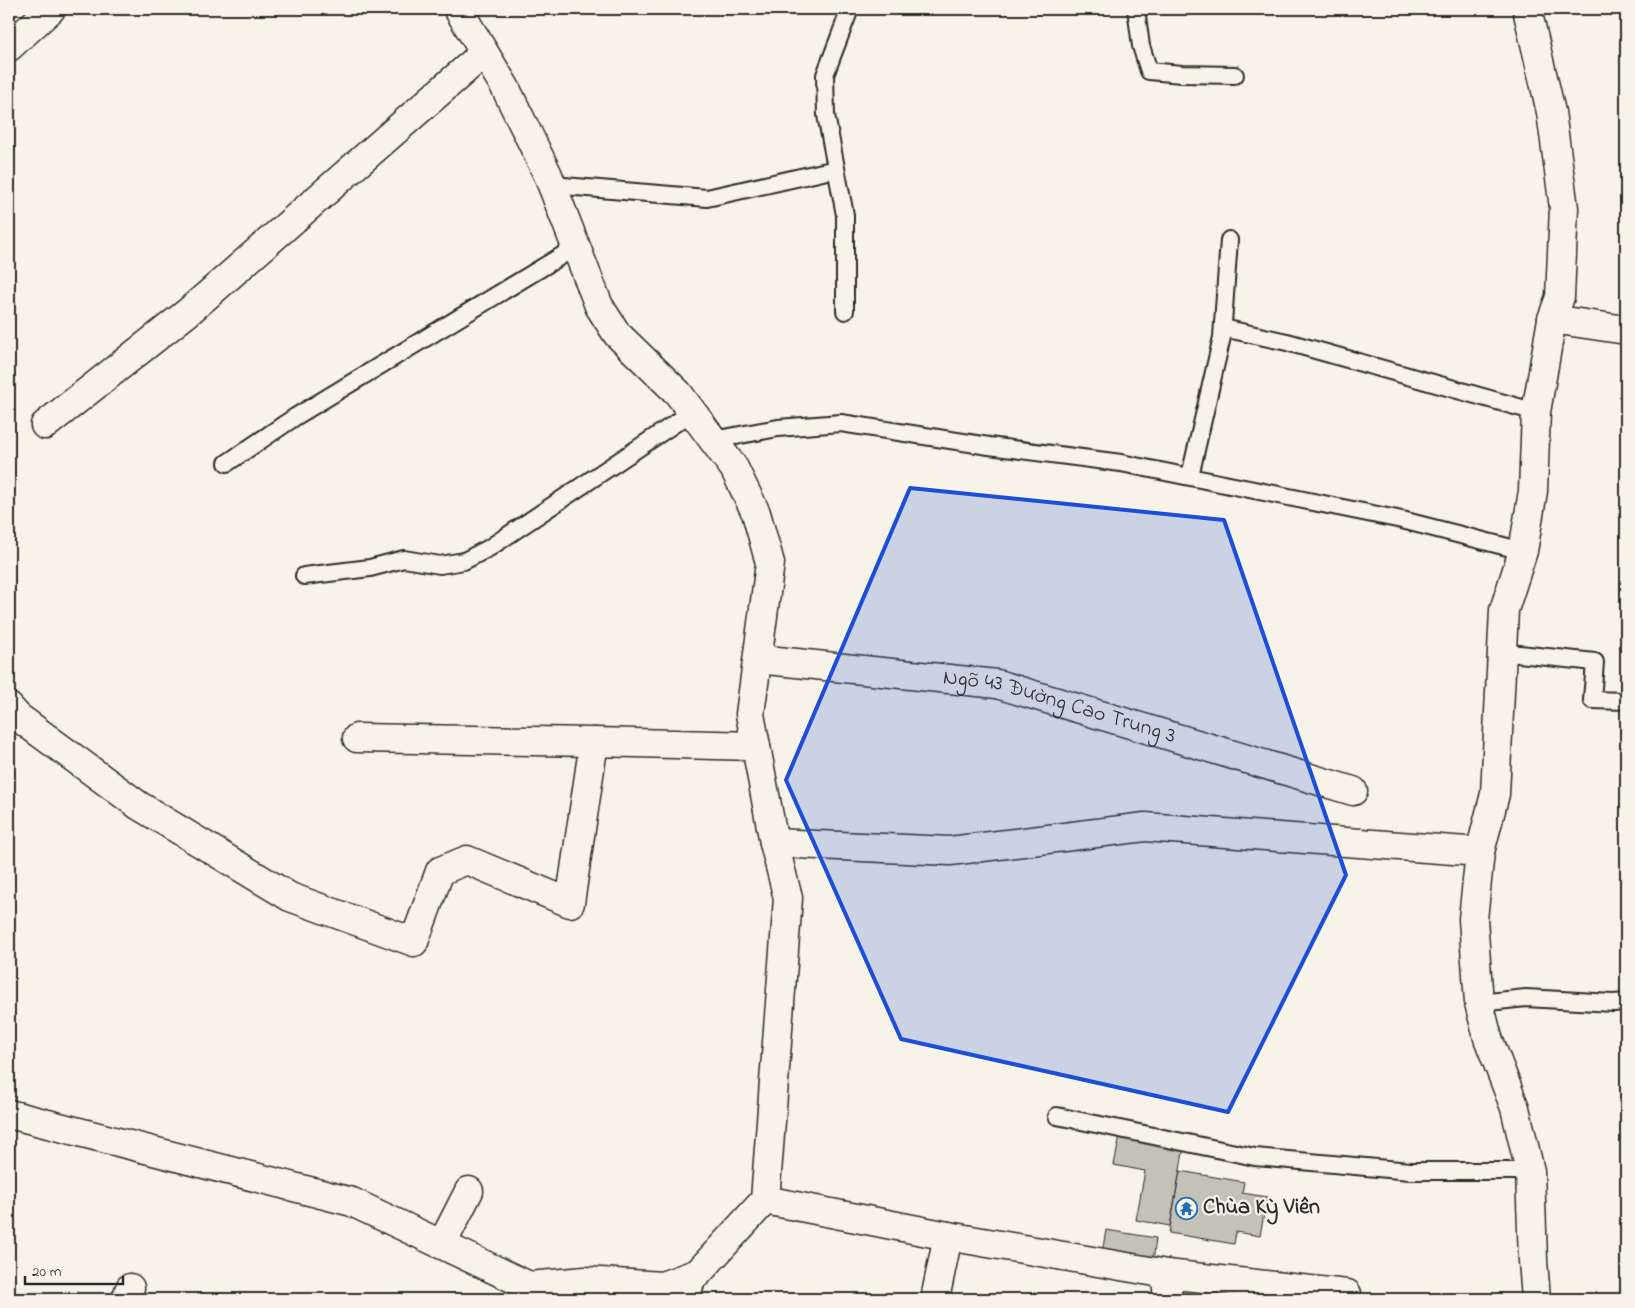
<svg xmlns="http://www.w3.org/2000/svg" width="1635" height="1308" viewBox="0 0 1635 1308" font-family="'Indie Flower',sans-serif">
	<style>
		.building { fill: #c4c1b9; stroke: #2b2b2b }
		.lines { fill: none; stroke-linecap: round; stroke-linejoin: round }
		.lane-casing { stroke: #2b2b2b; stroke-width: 20 }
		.street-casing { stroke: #2b2b2b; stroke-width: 31 }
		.secondary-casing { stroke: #2b2b2b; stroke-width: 31 }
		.lane { stroke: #f7f3e8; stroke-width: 16 }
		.street { stroke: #f7f3e8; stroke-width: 28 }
		.secondary { stroke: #f7f3e8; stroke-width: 28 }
		.marked { fill: #1d4ed8; fill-opacity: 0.2; stroke: #1d4ed8; stroke-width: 4; stroke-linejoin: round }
		.labels { text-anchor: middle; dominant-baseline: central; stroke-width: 4.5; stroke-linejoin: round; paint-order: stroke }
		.street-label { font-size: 22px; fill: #2b2b2b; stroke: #f7f3e8 }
		.poi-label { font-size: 22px; font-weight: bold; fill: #2b2b2b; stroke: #f7f3e8; text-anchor: start }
	</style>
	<rect width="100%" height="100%" fill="#f7f3e8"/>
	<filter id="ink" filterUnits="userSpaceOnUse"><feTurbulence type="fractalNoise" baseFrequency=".02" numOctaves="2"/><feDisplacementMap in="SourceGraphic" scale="10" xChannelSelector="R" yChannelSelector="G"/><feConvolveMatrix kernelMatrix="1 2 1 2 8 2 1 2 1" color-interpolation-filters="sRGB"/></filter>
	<g filter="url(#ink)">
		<g class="building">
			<path d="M1120 1135 1184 1147 1170 1226 1136 1220 1145 1171 1114 1165Z"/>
			<path d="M1180 1171 1244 1182 1242 1193 1267 1197 1260 1236 1236 1232 1234 1244 1169 1233Z"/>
			<path d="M1106 1230 1156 1238 1153 1262 1102 1253Z"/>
		</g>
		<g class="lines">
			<defs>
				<g id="lane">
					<path d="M1136 9 1141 46 1149 71 1182 74 1235 75"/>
					<path d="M552 185 707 198 836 169"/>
					<path d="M845 311V215L826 115 825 75 850 9"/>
					<path d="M1223 328 1287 342 1536 412"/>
					<path d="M713 440 778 428 841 423 989 446 1121 463 1402 520 1523 551"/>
					<path d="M227 463 295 417 576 247"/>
					<path d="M1190 476 1222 337 1229 240"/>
					<path d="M304 576 370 568 404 559 440 565 464 561 489 548 692 412"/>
					<path d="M1500 652 1595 662 1592 700 1626 701"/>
					<path d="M1479 1003 1526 998 1613 1003 1626 1002"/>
					<path d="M1057 1116 1255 1157 1410 1171H1530"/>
					<path d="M692 1299 698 1273"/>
				</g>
				<g id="street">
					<path d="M9 47 51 9"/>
					<path d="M45 425 187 313 484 53"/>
					<path id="s1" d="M758 659 997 684 1353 791"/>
					<path d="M9 707 18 717 138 805 290 897 414 942 440 871 467 860 570 903 594 742 756 746"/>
					<path d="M357 738 594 742"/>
					<path d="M774 843 950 851 1145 827 1480 852"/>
					<path d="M9 1114 352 1202 529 1286 585 1281 662 1286 698 1273 765 1200 788 898 774 843 750 714 770 563 756 513 734 468 678 393 617 334 599 306 548 175 505 87 458 9"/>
					<path d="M765 1200 948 1236 1167 1274 1347 1294"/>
					<path d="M442 1244 469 1191"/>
					<path d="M126 1299 130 1288"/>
					<path d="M935 1299 948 1236"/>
					<path d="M1167 1299V1274"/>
					<path d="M1536 1299 1533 1261 1530 1171 1515 1108 1488 1038 1479 1003 1473 919 1480 852 1495 794 1504 610 1523 551 1533 491 1536 412 1552 319"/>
				</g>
				<path id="secondary" d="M1527 9 1551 112 1564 208 1560 297 1552 319 1626 330"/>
			</defs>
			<use href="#lane" class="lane-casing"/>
			<use href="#street" class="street-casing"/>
			<use href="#secondary" class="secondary-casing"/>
			<use href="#lane" class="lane"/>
			<use href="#street" class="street"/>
			<use href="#secondary" class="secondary"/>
		</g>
	</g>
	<path class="marked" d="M910 488 1224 520 1346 875 1228 1112 901 1039 786 780Z"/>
	<defs>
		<symbol id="temple-ring" viewBox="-11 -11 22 22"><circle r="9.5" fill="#f7f3e8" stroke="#1f6fb2" stroke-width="1.5"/><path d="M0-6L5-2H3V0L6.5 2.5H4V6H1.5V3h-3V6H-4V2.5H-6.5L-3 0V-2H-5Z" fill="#1f6fb2"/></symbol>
	</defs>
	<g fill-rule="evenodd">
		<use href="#temple-ring" x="1174" y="1196" width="25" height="25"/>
	</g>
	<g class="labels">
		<g class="street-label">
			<text stroke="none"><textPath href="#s1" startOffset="306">Ngõ 43 Đường Cao Trung 3</textPath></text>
		</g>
		<g class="poi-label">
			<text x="1203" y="1208">Chùa Kỳ Viên</text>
		</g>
	</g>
	<rect width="1635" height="1308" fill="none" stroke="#f7f3e8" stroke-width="30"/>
	<rect x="15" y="15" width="1605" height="1278" fill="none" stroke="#2b2b2b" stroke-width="2" filter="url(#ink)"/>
	<path d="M25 1276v8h98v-8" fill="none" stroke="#2b2b2b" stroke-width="2.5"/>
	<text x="32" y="1276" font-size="15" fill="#2b2b2b" stroke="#f7f3e8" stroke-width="4" paint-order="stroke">20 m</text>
</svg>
